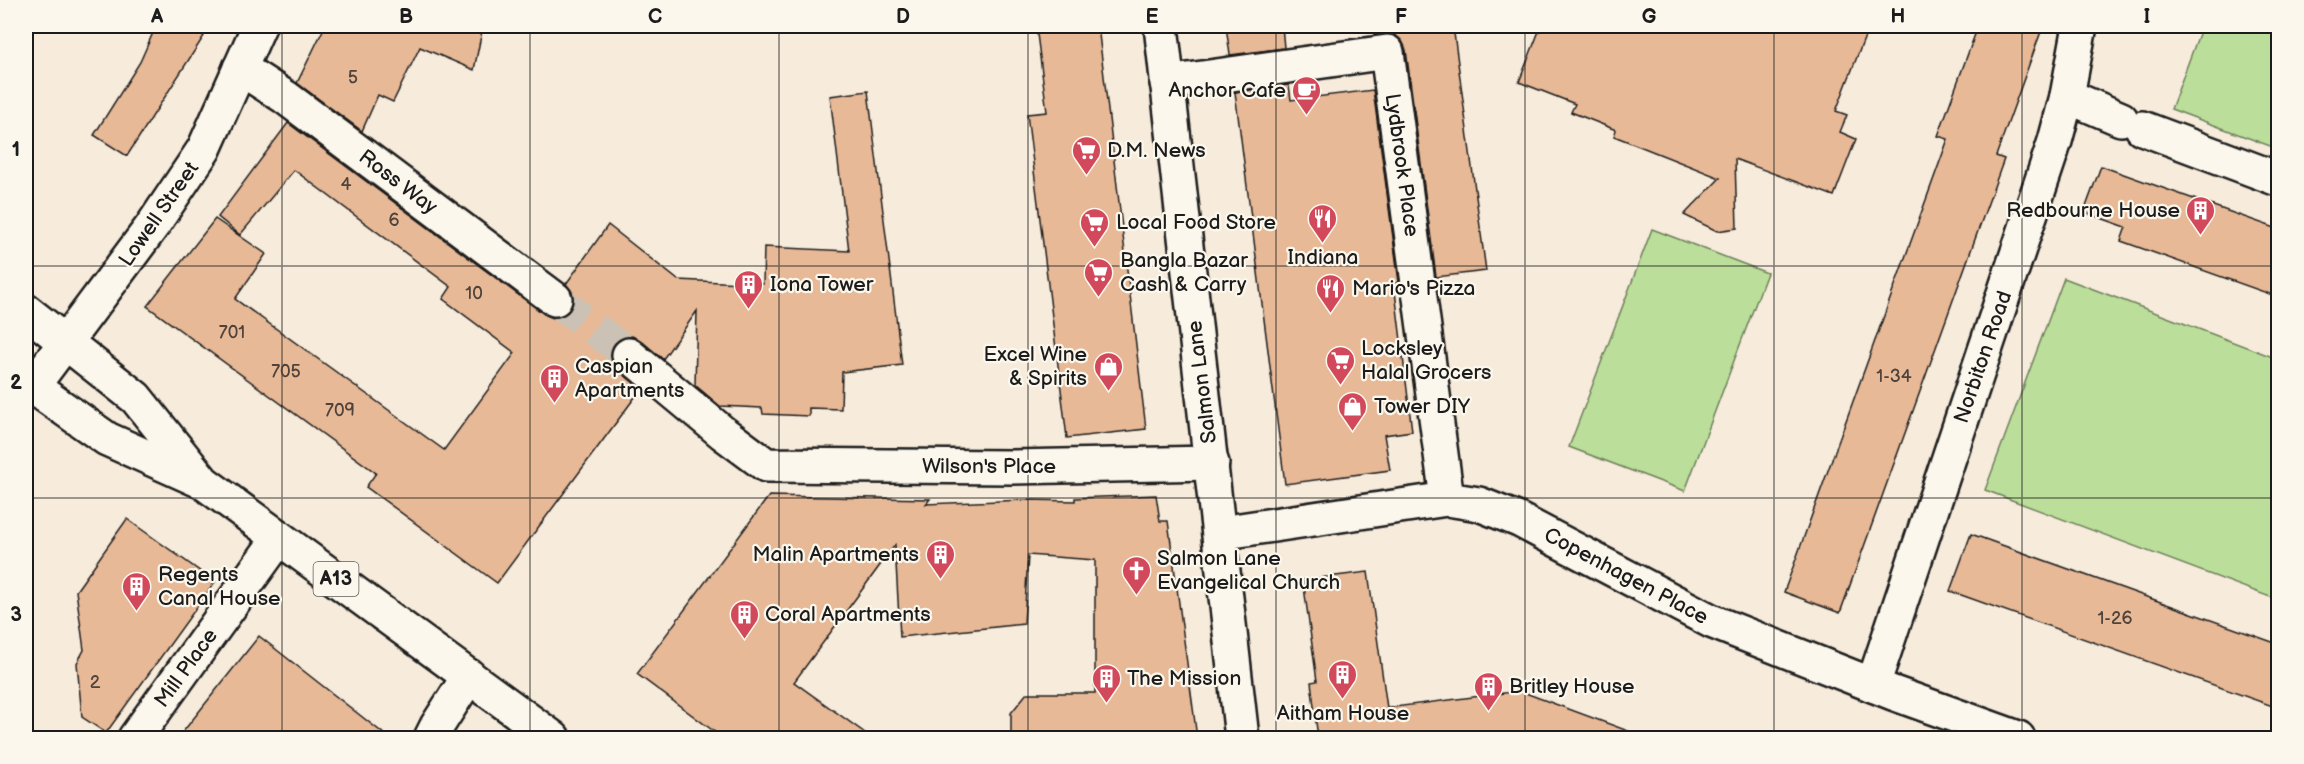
<svg xmlns="http://www.w3.org/2000/svg" width="2304" height="764" viewBox="0 0 2304 764" font-family="'Balsamiq Sans',sans-serif">
	<style>
		.green { fill: #bbdf9a; stroke: #6c7e5b; stroke-width: 1.5 }
		.building { fill: #e7b997; stroke: #1c1c1c; stroke-width: 1.5 }
		.lines { fill: none; stroke-linecap: round; stroke-linejoin: round }
		.minor-tunnel { stroke: #cbc2b5; stroke-width: 33; stroke-dasharray: 33 16; stroke-linecap: butt }
		.minor-casing { stroke: #1c1c1c; stroke-width: 38 }
		.highway-casing { stroke: #1c1c1c; stroke-width: 38 }
		.minor { stroke: #fbf7ec; stroke-width: 33 }
		.highway { stroke: #fbf7ec; stroke-width: 33 }
		.grid { fill: none; stroke: #1c1c1c; stroke-width: 1.5; stroke-opacity: 0.55 }
		.labels { text-anchor: middle; dominant-baseline: central; stroke-width: 4.5; stroke-linejoin: round; paint-order: stroke }
		.number-label { font-size: 18px; fill: #4f433b }
		.shield { fill: #fbf7ec; stroke: #5f5e5a; stroke-width: 1.5 }
		.shield-label { font-size: 20px; font-weight: bold; fill: #1c1c1c }
		.poi-label { font-size: 21px; fill: #1c1c1c; stroke: #fbf7ec; text-anchor: start }
		.street-label { font-size: 21px; fill: #1c1c1c; stroke: #fbf7ec }
		.neatline { fill: none; stroke: #1c1c1c; stroke-width: 2 }
		.grid-label { font-size: 20px; text-anchor: middle; font-weight: bold; fill: #1c1c1c }
	</style>
	<rect width="100%" height="100%" fill="#f7ebdb"/>
	<filter id="ink" filterUnits="userSpaceOnUse"><feTurbulence type="fractalNoise" baseFrequency=".0167" numOctaves="2"/><feDisplacementMap in="SourceGraphic" scale="12" xChannelSelector="R" yChannelSelector="G"/><feConvolveMatrix kernelMatrix="1 2 1 2 8 2 1 2 1" color-interpolation-filters="sRGB"/></filter>
	<g filter="url(#ink)">
		<g class="green">
			<path d="M2202 26H2278V149L2171 109Z"/>
			<path d="M1652 229 1767 273 1685 491 1569 447Z"/>
			<path d="M2064 278 2278 359V600L1985 490Z"/>
		</g>
		<g class="building">
			<path d="M156 26H205L201 34 204 36 127 156 94 135 140 62Z"/>
			<path d="M325 26H483L474 70 420 47 393 102 378 95 362 131 297 83Z"/>
			<path d="M1036 26H1098L1146 429 1067 438 1027 114 1047 112Z"/>
			<path d="M1226 26H1282L1284 48 1230 55Z"/>
			<path d="M1373 26H1453L1486 271 1436 277 1406 50 1402 41 1395 35H1374Z"/>
			<path d="M1541 26H1869L1836 111 1847 115 1840 132 1856 139 1834 196 1735 159 1737 228 1717 231 1684 215 1720 178 1614 136 1616 130 1571 112 1575 104 1519 82Z"/>
			<path d="M1978 26H2043L1996 156 2004 159 1840 613 1784 592 1948 139 1938 136Z"/>
			<path d="M1289 85 1291 100 1373 90 1399 282 1394 283 1412 431 1384 435 1390 470 1285 484 1235 92Z"/>
			<path d="M868 91 902 365 842 372 841 409 809 408V416L763 414 762 408 720 406 695 385 697 311 663 359 640 340 632 336 622 338 615 343 611 351V361L617 369 641 389 497 583 366 487 376 473 147 306 215 219 266 254 235 299 444 450 515 353 443 299 451 287 294 170 240 235 218 217 288 123 544 314 553 318 563 316 570 310 573 302 572 292 566 284 608 225 678 280 763 284 764 247 849 251 830 96Z"/>
			<path d="M2101 166 2278 229V297L2121 241 2126 227 2084 212Z"/>
			<path d="M1156 495 1160 521H1168L1197 738H1011V713L1027 693H1095V560L1028 555 1024 624 900 637 895 545 794 682 872 738H723L637 674 769 496 930 499 926 504 1026 500 1075 501V498Z"/>
			<path d="M127 519 215 582 106 733 82 717 77 663 84 650 76 591Z"/>
			<path d="M1971 534 2278 644V708L1950 591Z"/>
			<path d="M1368 572 1387 708 1520 691 1639 735V738H1318L1311 682 1317 681 1303 580Z"/>
			<path d="M259 636 389 738H178Z"/>
		</g>
		<g class="lines">
			<path class="minor-tunnel" d="M555 299 629 355"/>
			<defs>
				<g id="minor">
					<path d="M1161 26 1242 738"/>
					<path d="M240 68 285 97 555 299"/>
					<path d="M1167 83 1387 52 1447 499"/>
					<path d="M2067 96 2121 119"/>
					<path d="M2142 128 2278 179"/>
					<path d="M629 355 723 433 766 465 1012 467 1212 463"/>
					<path d="M32 387 153 225 204 149 259 26"/>
					<path d="M1220 533 1447 499 1479 504 1519 520 1711 621 1893 693 2018 738"/>
					<path d="M1873 685 2055 141 2067 96 2080 26"/>
					<path d="M135 738 279 538"/>
					<path d="M431 738 437 726 469 676"/>
				</g>
				<g id="highway">
					<path d="M26 311 136 398 200 478"/>
					<path d="M26 382 107 439 203 482 553 738"/>
				</g>
			</defs>
			<use href="#minor" class="minor-casing"/>
			<use href="#highway" class="highway-casing"/>
			<use href="#minor" class="minor"/>
			<use href="#highway" class="highway"/>
		</g>
	</g>
	<path class="grid" d="M282 26V738M530 26V738M779 26V738M1028 26V738M1276 26V738M1525 26V738M1774 26V738M2022 26V738M26 266H2278M26 498H2278"/>
	<defs>
		<symbol id="cafe-pin" viewBox="-11 -11 22 30"><path d="M0 17L-7.5 6A9.5 9.5 0 1 1 7.5 6Z" fill="#d1495b" stroke="#fbf7ec"/><path d="M-5.5-4.5H6V0H3Q3 3.5 0 3.5H-2.5Q-5.5 3.5-5.5 0ZM3-3.2v2h1.7v-2ZM-6 4.5H4V6H-6Z" fill="#fff"/></symbol>
		<symbol id="supermarket-pin" viewBox="-11 -11 22 30"><path d="M0 17L-7.5 6A9.5 9.5 0 1 1 7.5 6Z" fill="#d1495b" stroke="#fbf7ec"/><path d="M-6-5.5h2.5l.6 2H6L4.5 2H-2.5L-4.4-4H-6ZM-1.5 3.2a1.3 1.3 0 1 0 .1 0ZM3 3.2a1.3 1.3 0 1 0 .1 0Z" fill="#fff"/></symbol>
		<symbol id="building-pin" viewBox="-11 -11 22 30"><path d="M0 17L-7.5 6A9.5 9.5 0 1 1 7.5 6Z" fill="#d1495b" stroke="#fbf7ec"/><path d="M-4-6H4V6H1V3H-1V6H-4ZM-2.5-4.3h1.7v1.8h-1.7ZM.8-4.3h1.7v1.8H.8ZM-2.5-1h1.7V.8h-1.7ZM.8-1h1.7V.8H.8Z" fill="#fff"/></symbol>
		<symbol id="restaurant-pin" viewBox="-11 -11 22 30"><path d="M0 17L-7.5 6A9.5 9.5 0 1 1 7.5 6Z" fill="#d1495b" stroke="#fbf7ec"/><path d="M-5-6h1v4h1v-4h1v4h1v-4h1v5L-1.5 .5V6h-2V.5L-5-1ZM5-6V6H3V1.5H1.5Q1.5-4 5-6Z" fill="#fff"/></symbol>
		<symbol id="shop-pin" viewBox="-11 -11 22 30"><path d="M0 17L-7.5 6A9.5 9.5 0 1 1 7.5 6Z" fill="#d1495b" stroke="#fbf7ec"/><path d="M-5-2.5h2.3a2.7 3.5 0 0 1 5.4 0H5L5.5 6h-11ZM-1.5-2.5h3a1.5 2.3 0 0 0-3 0Z" fill="#fff"/></symbol>
		<symbol id="church-pin" viewBox="-11 -11 22 30"><path d="M0 17L-7.5 6A9.5 9.5 0 1 1 7.5 6Z" fill="#d1495b" stroke="#fbf7ec"/><path d="M-1.2-6h2.4v3.5h3.3v2.4h-3.3V6h-2.4V-.1h-3.3v-2.4h3.3Z" fill="#fff"/></symbol>
	</defs>
	<g fill-rule="evenodd">
		<use href="#cafe-pin" x="1290" y="74" width="33" height="45"/>
		<use href="#supermarket-pin" x="1070" y="134" width="33" height="45"/>
		<use href="#building-pin" x="2184" y="194" width="33" height="45"/>
		<use href="#restaurant-pin" x="1306" y="202" width="33" height="45"/>
		<use href="#supermarket-pin" x="1078" y="206" width="33" height="45"/>
		<use href="#supermarket-pin" x="1082" y="256" width="33" height="45"/>
		<use href="#building-pin" x="732" y="268" width="33" height="45"/>
		<use href="#restaurant-pin" x="1314" y="272" width="33" height="45"/>
		<use href="#supermarket-pin" x="1324" y="344" width="33" height="45"/>
		<use href="#shop-pin" x="1092" y="350" width="33" height="45"/>
		<use href="#building-pin" x="538" y="362" width="33" height="45"/>
		<use href="#shop-pin" x="1336" y="390" width="33" height="45"/>
		<use href="#building-pin" x="924" y="538" width="33" height="45"/>
		<use href="#church-pin" x="1120" y="554" width="33" height="45"/>
		<use href="#building-pin" x="120" y="570" width="33" height="45"/>
		<use href="#building-pin" x="728" y="598" width="33" height="45"/>
		<use href="#building-pin" x="1326" y="658" width="33" height="45"/>
		<use href="#building-pin" x="1090" y="662" width="33" height="45"/>
		<use href="#building-pin" x="1472" y="670" width="33" height="45"/>
	</g>
	<g class="labels">
		<g class="number-label">
			<text x="353" y="77">5</text>
			<text x="346" y="184">4</text>
			<text x="394" y="220">6</text>
			<text x="474" y="293">10</text>
			<text x="232" y="332">701</text>
			<text x="286" y="371">705</text>
			<text x="1894" y="376">1-34</text>
			<text x="340" y="410">709</text>
			<text x="2115" y="618">1-26</text>
			<text x="95" y="682">2</text>
		</g>
		<rect class="shield" x="313.5" y="562" width="45" height="34" rx="4.5"/>
		<g class="shield-label">
			<text x="336" y="579">A13</text>
		</g>
		<g class="poi-label">
			<text x="1286" y="90" text-anchor="end">Anchor Cafe</text>
			<text x="1107" y="150">D.M. News</text>
			<text x="2180" y="210" text-anchor="end">Redbourne House</text>
			<text x="1116" y="222">Local Food Store</text>
			<text x="1323" y="257" text-anchor="middle">Indiana</text>
			<text x="1120" y="260">Bangla Bazar<tspan x="1120" dy="24">Cash &amp; Carry</tspan></text>
			<text x="770" y="284">Iona Tower</text>
			<text x="1352" y="288">Mario's Pizza</text>
			<text x="1361" y="348">Locksley<tspan x="1361" dy="24">Halal Grocers</tspan></text>
			<text x="1087" y="354" text-anchor="end">Excel Wine<tspan x="1087" dy="24">&amp; Spirits</tspan></text>
			<text x="575" y="366">Caspian<tspan x="575" dy="24">Apartments</tspan></text>
			<text x="1374" y="406">Tower DIY</text>
			<text x="919" y="554" text-anchor="end">Malin Apartments</text>
			<text x="1157" y="558">Salmon Lane<tspan x="1157" dy="24">Evangelical Church</tspan></text>
			<text x="158" y="574">Regents<tspan x="158" dy="24">Canal House</tspan></text>
			<text x="765" y="614">Coral Apartments</text>
			<text x="1127" y="678">The Mission</text>
			<text x="1509" y="686">Britley House</text>
			<text x="1343" y="713" text-anchor="middle">Aitham House</text>
		</g>
		<g class="street-label">
			<text transform="translate(1402 165) rotate(82)">Lydbrook Place</text>
			<text transform="translate(398 182) rotate(37)">Ross Way</text>
			<text transform="translate(159 214) rotate(-55)">Lowell Street</text>
			<text transform="translate(1983 357) rotate(-71)">Norbiton Road</text>
			<text transform="translate(1202 382) rotate(-97)">Salmon Lane</text>
			<text x="989" y="466">Wilson's Place</text>
			<text transform="translate(1626 576) rotate(28)">Copenhagen Place</text>
			<text transform="translate(186 668) rotate(-54)">Mill Place</text>
		</g>
	</g>
	<rect width="2304" height="764" fill="none" stroke="#fbf7ec" stroke-width="66"/>
	<rect x="33" y="33" width="2238" height="698" class="neatline"/>
	<g class="grid-label">
		<text x="157" y="23">A</text>
		<text x="406" y="23">B</text>
		<text x="655" y="23">C</text>
		<text x="903" y="23">D</text>
		<text x="1152" y="23">E</text>
		<text x="1401" y="23">F</text>
		<text x="1649" y="23">G</text>
		<text x="1898" y="23">H</text>
		<text x="2147" y="23">I</text>
		<text x="16" y="156">1</text>
		<text x="16" y="389">2</text>
		<text x="16" y="621">3</text>
	</g>
</svg>
